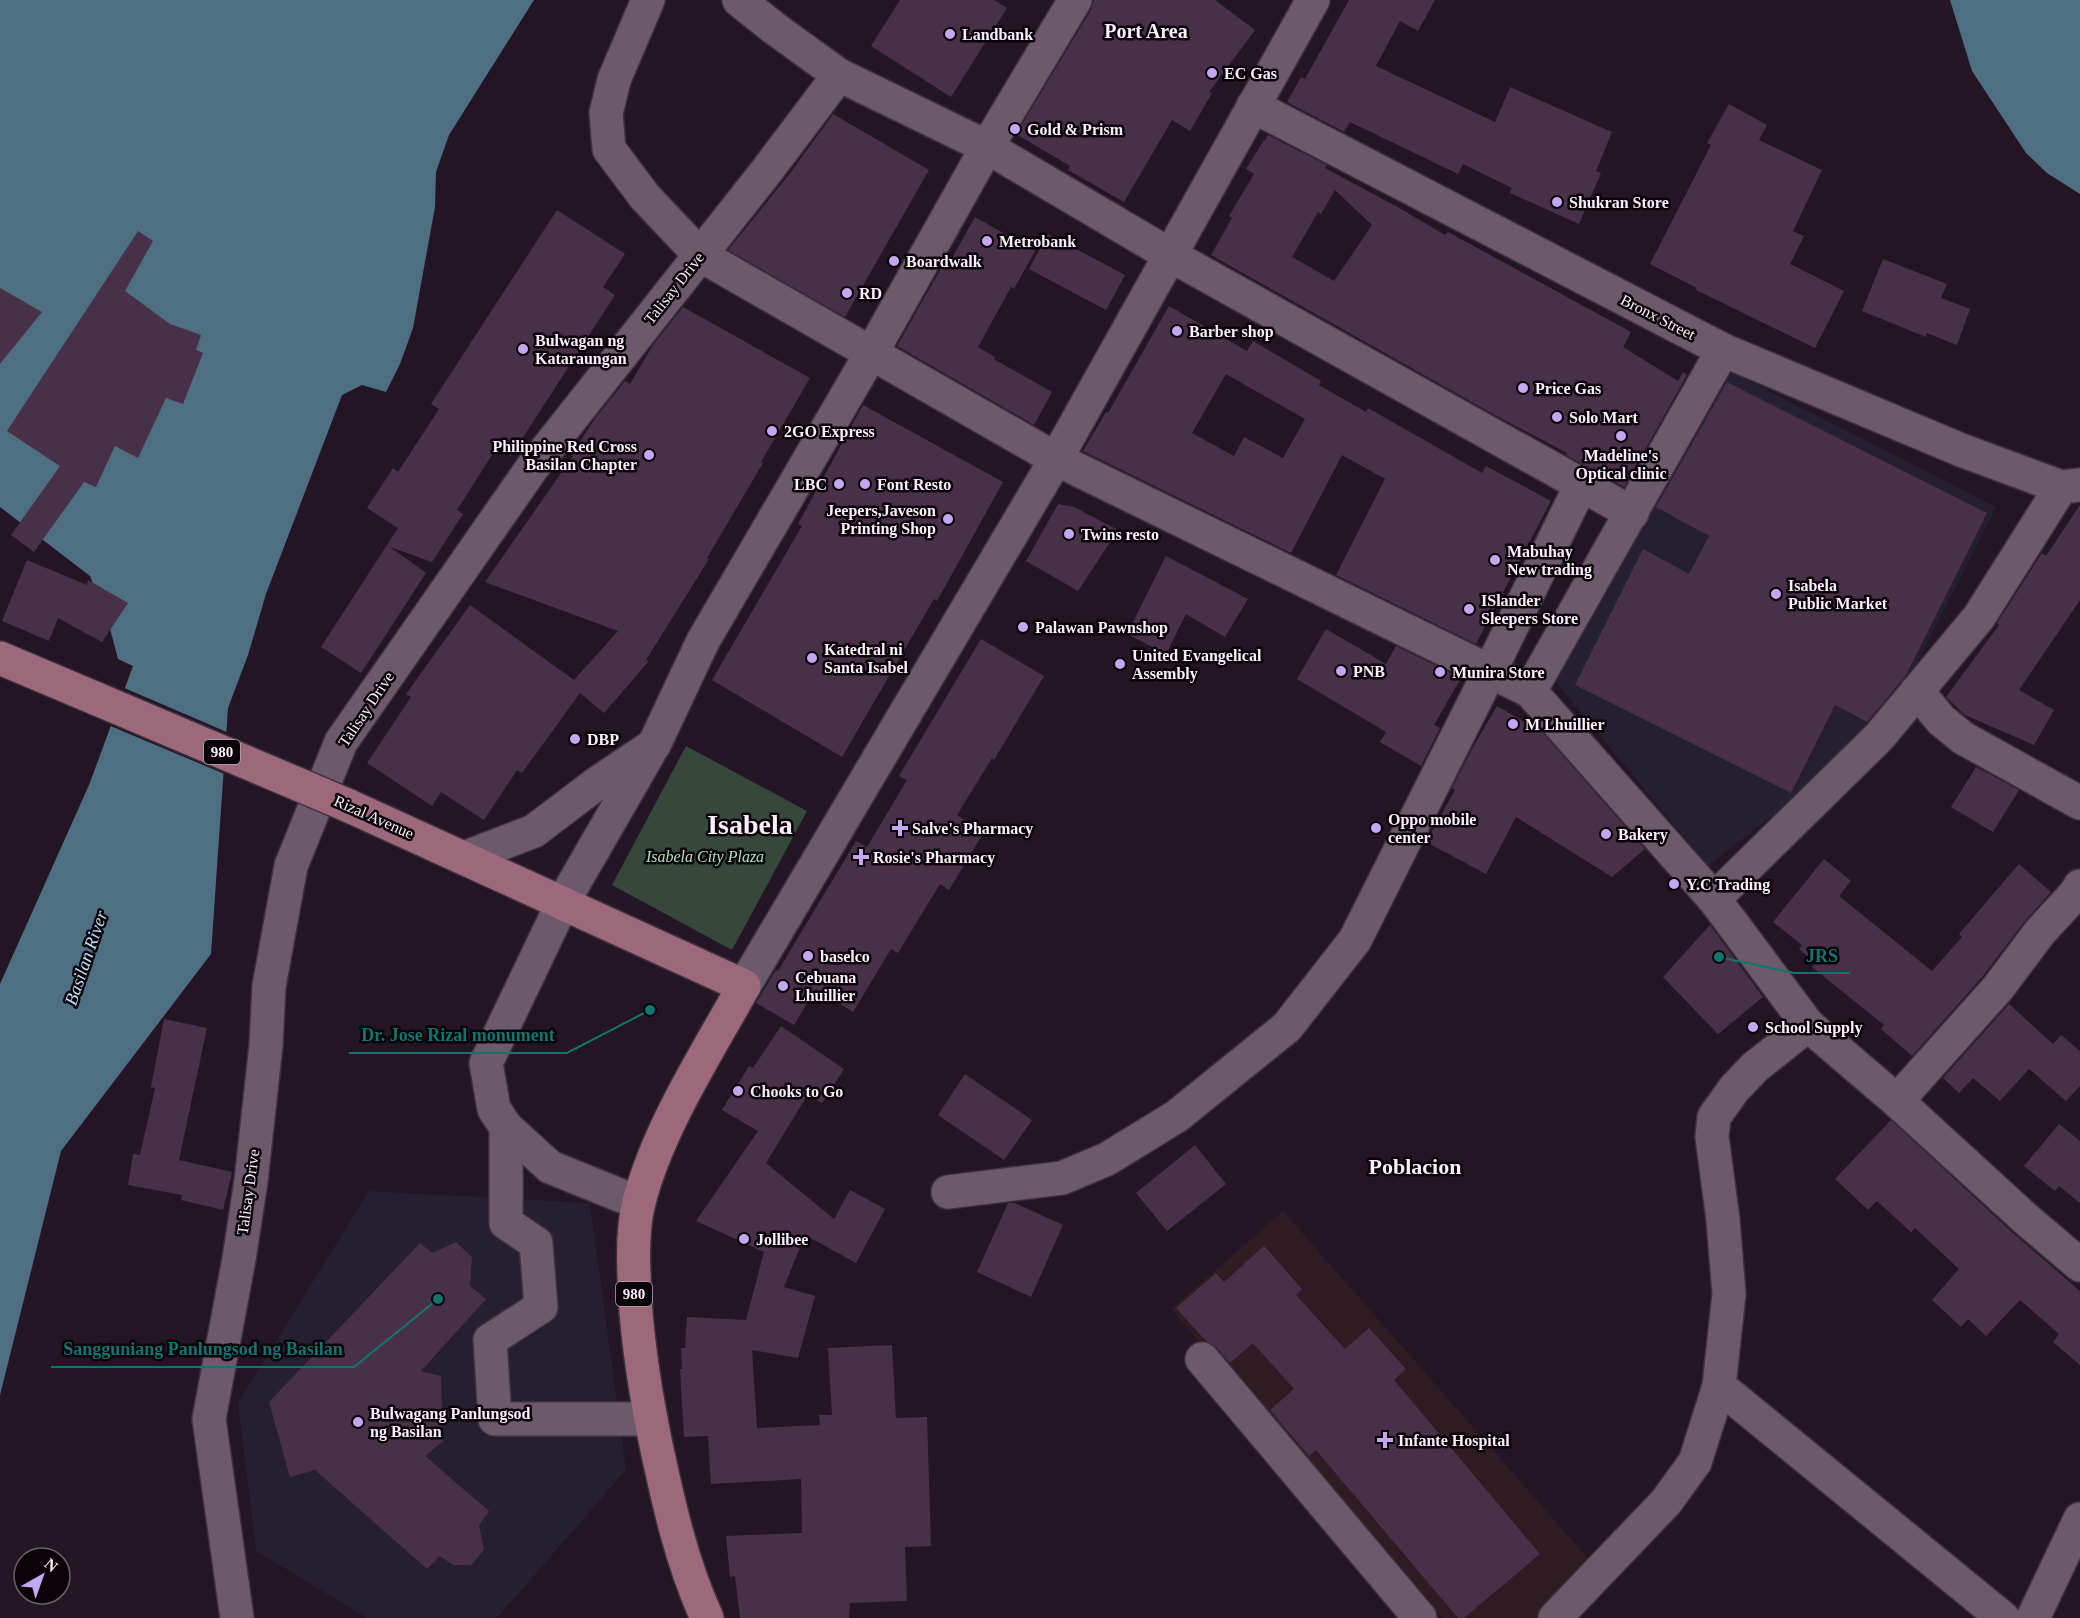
<svg xmlns="http://www.w3.org/2000/svg" width="2080" height="1618" viewBox="0 0 2080 1618" font-family="'Times New Roman',serif">
	<style>
		.commercial { fill: #251f2f }
		.medical { fill: #2f1c22 }
		.green { fill: #36473b }
		.water { fill: #4e6e82 }
		.pier { fill: #241525 }
		.building { fill: #483148; fill-rule: evenodd }
		.lines { fill: none; stroke-linecap: round; stroke-linejoin: round }
		.minor-casing { stroke: #3c313d; stroke-width: 36 }
		.major-casing { stroke: #3c313d; stroke-width: 36 }
		.minor { stroke: #6c596c; stroke-width: 33 }
		.major { stroke: #9e687b; stroke-width: 33 }
		.major-bridge-casing { stroke: #3c313d; stroke-width: 36; stroke-linecap: butt }
		.major-bridge { stroke: #9e687b; stroke-width: 33 }
		.poi-dot { fill: #c4a7f1; stroke: #0a040a; stroke-width: 2 }
		.labels { text-anchor: middle; dominant-baseline: central; stroke-width: 5; stroke-linejoin: round; paint-order: stroke }
		.shield { fill: #0a040a; stroke: #b1a8b1; stroke-width: 1.5 }
		.shield-label { font-size: 15px; font-weight: bold; fill: #f9eef9 }
		.poi-label { font-size: 16px; font-weight: bold; fill: #f9eef9; stroke: #0a040a; text-anchor: start }
		.street-label { font-size: 16px; fill: #f9eef9; stroke: #0a040a }
		.park-label { font-size: 16px; font-style: italic; fill: #abe3ba; stroke: #0a040a }
		.water-label { font-size: 18px; font-style: italic; fill: #c1e2f9; stroke: #0a040a }
		.quarter-label { font-size: 20px; font-weight: bold; fill: #f9eef9; stroke: #0a040a }
		.district-label { font-size: 22px; font-weight: bold; fill: #f9eef9; stroke: #0a040a }
		.town-label { font-size: 28px; font-weight: bold; fill: #f9eef9; stroke: #0a040a }
		.leader { fill: none; stroke: #0f766e; stroke-width: 2 }
		.callout-dot { fill: #0f766e; stroke: #0a040a; stroke-width: 2 }
		.callout-label { font-size: 18px; text-anchor: middle; font-weight: bold; fill: #0f766e; stroke: #0a040a; stroke-width: 5; stroke-linejoin: round; paint-order: stroke }
	</style>
	<rect width="100%" height="100%" fill="#241525"/>
	<g class="commercial">
		<path d="M1718 365 1996 507 1883 730 1708 866 1555 681Z"/>
		<path d="M369 1191 590 1203 626 1470 497 1618H367L256 1551 238 1403Z"/>
	</g>
	<path class="medical" d="M1283 1211 1599 1571 1545 1618H1442L1171 1309Z"/>
	<path class="green" d="M686 746 807 811 732 950 612 885Z"/>
	<g class="water">
		<path d="M0 0H534L449 135 436 172 435 207 413 328 400 364 386 392 362 385 342 395 266 594 248 655 228 708 211 954 61 1151 0 1395V984L89 785 133 666 118 659 108 621 90 576 0 507Z"/>
		<path d="M1950 0H2080V194L2047 173 2026 153 1972 71Z"/>
	</g>
	<path class="pier" d="M122 687 229 733 227 775 108 725Z"/>
	<g class="building">
		<path d="M900 0H994L1007 8 951 97 871 46Z"/>
		<path d="M1094 0H1215L1255 30 1209 92 1212 93 1190 131 1172 120 1124 202 1068 170 1070 166 1016 134 1091 10Z"/>
		<path d="M1349 0H1435L1418 31 1400 21 1376 66 1495 122 1510 87 1612 132 1596 171 1601 173 1579 224 1510 193 1512 188 1463 164 1458 174 1350 122 1344 132 1287 102 1301 77 1305 79Z"/>
		<path d="M1729 104 1767 125 1759 140 1822 170 1793 231 1804 236 1790 264 1844 291 1815 348 1696 290 1697 288 1650 264 1711 145 1707 143Z"/>
		<path d="M833 114 929 170 845 317 728 250 791 172Z"/>
		<path d="M1268 135 1327 165 1325 168 1401 209 1445 235 1448 232 1631 332 1623 347 1678 381 1683 372 1687 375 1624 487 1566 455 1567 453 1493 414 1211 255 1232 218 1229 216 1254 174 1246 169 1264 140 1265 141ZM1335 190 1372 225 1334 281 1292 257 1318 212 1321 214Z"/>
		<path d="M557 210 625 254 603 287 615 295 511 456 497 447 457 510 463 514 432 562 390 547 426 573 361 673 321 647 398 528 367 508 393 468 398 472 439 409 431 404Z"/>
		<path d="M975 217 1035 251 1014 289 1011 287 978 347 995 357 994 359 1052 392 1034 425 897 346 948 256 952 258Z"/>
		<path d="M138 231 153 241 125 291 170 324 201 335 196 350 203 353 183 404 166 398 138 458 115 446 96 487 84 482 34 552 11 535 60 466 7 431Z"/>
		<path d="M1048 234 1125 275 1106 310 1029 269Z"/>
		<path d="M1883 259 1947 284 1941 298 1970 309 1957 345 1927 333 1926 337 1862 311Z"/>
		<path d="M0 288 42 312 0 364Z"/>
		<path d="M1169 306 1247 351 1253 341 1321 381 1319 385 1366 412 1368 408 1482 473 1486 466 1551 501 1476 644 1336 575 1385 479 1342 455 1291 553 1083 451 1106 412 1108 413ZM1226 374 1305 419 1283 458 1244 437 1234 456 1192 433Z"/>
		<path d="M683 307 810 378 761 462 763 463 707 558 709 559 646 660 649 661 604 713 580 693 522 773 517 770 484 820 441 792 432 806 367 763 411 697 406 694 470 605 574 680 618 631 485 582 573 456 571 455 596 417 625 381 630 384 653 345Z"/>
		<path d="M1727 382 1987 513 1906 675 1867 722 1835 705 1791 793 1575 685 1643 549 1689 574 1709 536 1656 507Z"/>
		<path d="M863 405 1003 482 937 601 934 599 842 757 712 680 802 526 798 524Z"/>
		<path d="M1058 504 1074 507 1118 530 1078 591 1026 561Z"/>
		<path d="M2080 505V600L2019 690 2054 710 2034 745 1965 715 1946 697 1999 625 1997 623 2042 553 2046 556Z"/>
		<path d="M1166 556 1248 599 1225 637 1186 614 1166 654 1127 634Z"/>
		<path d="M27 560 87 585 88 580 128 603 102 642 58 618 49 641 2 621Z"/>
		<path d="M1326 629 1386 664 1396 646 1461 678 1434 725 1440 728 1421 766 1380 742 1386 732 1297 679Z"/>
		<path d="M981 639 1044 676 994 760 992 758 957 815 984 832 949 890 940 884 898 953 891 949 853 1012 816 989 794 1025 756 1003 776 970 778 971 856 841 867 847 907 780 899 776Z"/>
		<path d="M1497 706 1542 732 1645 849 1612 877 1516 817 1486 874 1426 842 1455 790 1452 788 1473 747Z"/>
		<path d="M1976 767 2019 790 1993 832 1951 807Z"/>
		<path d="M1824 859 1851 881 1839 896 1932 971 1962 937 1959 934 2019 864 2051 892 2025 921 1983 976 1912 1056 1881 1029 1884 1025 1812 967 1815 963 1799 949 1802 945 1773 922Z"/>
		<path d="M1710 925 1763 997 1718 1034 1663 977Z"/>
		<path d="M2009 1004 2053 1044 2061 1035 2080 1051V1086L2066 1101 2029 1069 2000 1101 1973 1078 1959 1093 1943 1078Z"/>
		<path d="M164 1019 207 1028 179 1160 232 1172 223 1210 181 1200 182 1195 128 1185 133 1154 140 1155 155 1088 151 1087Z"/>
		<path d="M781 1026 844 1069 822 1103 808 1094 766 1163 834 1219 850 1190 885 1209 856 1263 805 1235 784 1287 815 1296 798 1358 752 1350 757 1428 820 1425 819 1415H832L828 1348 892 1345 896 1418 927 1417 931 1546 905 1547 907 1601 850 1603 849 1618H740L735 1576 730 1577 726 1536 802 1533 801 1479 711 1484 708 1436 684 1437 680 1369H682L681 1348H685L687 1317 746 1320 764 1252 696 1221 758 1131 722 1110 749 1066 753 1068Z"/>
		<path d="M965 1074 1032 1120 1004 1160 938 1115Z"/>
		<path d="M1891 1120 2013 1233 2080 1291V1365L2053 1342 2059 1334 2020 1300 1986 1336 1968 1319 1961 1327 1932 1300 1959 1269 1915 1228 1911 1232 1877 1201 1868 1210 1835 1179Z"/>
		<path d="M2059 1124 2080 1141V1203L2059 1186 2055 1191 2024 1166Z"/>
		<path d="M1195 1145 1226 1184 1167 1231 1136 1193Z"/>
		<path d="M1008 1203H1015L1063 1225 1031 1297 977 1272Z"/>
		<path d="M456 1242 472 1257 470 1286 486 1299 421 1371 441 1376 443 1441 425 1456 489 1511 479 1525 484 1550 471 1565H453L440 1556 427 1569 315 1470 290 1477 269 1402 420 1243 432 1253Z"/>
		<path d="M1264 1246 1302 1289 1296 1295 1345 1349 1369 1328 1406 1369 1394 1380 1540 1554 1464 1618H1458L1316 1450 1309 1456 1270 1410 1294 1389 1253 1343 1230 1363 1216 1347 1206 1341 1176 1308 1216 1273 1224 1282Z"/>
	</g>
	<g class="lines">
		<defs>
			<g id="minor">
				<path d="M648 0 614 80 606 113 609 149 645 197 700 255 1056 459 1530 691 1714 899 1808 1025 1897 1101 2026 1219 2080 1265"/>
				<path d="M739 0 774 28 839 75 987 147 1170 255 1632 513"/>
				<path d="M1253 106 1723 350 1961 450 2061 487 2080 485"/>
				<path d="M1530 691 1723 350"/>
				<path d="M1917 691 1941 720 1963 738 2080 803"/>
				<path d="M464 858 534 831 596 784 654 745 703 641 872 352 987 147 1075 0"/>
				<path d="M1714 899 1879 737 1979 617 2061 487"/>
				<path d="M744 986 1056 459 1313 0"/>
				<path d="M1897 1101 1998 988 2040 932 2075 894 2080 886"/>
				<path d="M506 1127V1223L536 1243 541 1307 490 1340 495 1419H651"/>
				<path d="M948 1192 1062 1178 1107 1159 1177 1116 1287 1027 1355 940 1490 671 1581 485"/>
				<path d="M639 1203 550 1167 506 1127 494 1109 486 1063 563 902 649 753"/>
				<path d="M1202 1359 1420 1618"/>
				<path d="M1719 1386 2003 1618"/>
				<path d="M237 1618 209 1419 239 1259 251 1181 266 1045 269 986 291 866 341 742 532 468 765 173 839 75"/>
				<path d="M1555 1618 1666 1502 1695 1462 1719 1386 1729 1294 1723 1220 1712 1137 1714 1117 1734 1089 1755 1067 1808 1025"/>
				<path d="M2033 1618 2080 1519"/>
			</g>
			<g id="major">
				<path d="M0 658 97 699"/>
				<path d="M347 805 744 986C707 1053 658 1128 639 1202 633 1225 633 1250 634 1274 635 1330 644 1385 655 1440 668 1501 681 1561 707 1618"/>
			</g>
		</defs>
		<use href="#minor" class="minor-casing"/>
		<use href="#major" class="major-casing"/>
		<use href="#minor" class="minor"/>
		<use href="#major" class="major"/>
		<defs>
			<path id="major-bridge" d="M97 699 347 805"/>
		</defs>
		<use href="#major-bridge" class="major-bridge-casing"/>
		<use href="#major-bridge" class="major-bridge"/>
	</g>
	<g class="poi-dot">
		<circle cx="950" cy="34" r="6"/>
		<circle cx="1212" cy="73" r="6"/>
		<circle cx="1015" cy="129" r="6"/>
		<circle cx="1557" cy="202" r="6"/>
		<circle cx="987" cy="241" r="6"/>
		<circle cx="894" cy="261" r="6"/>
		<circle cx="847" cy="293" r="6"/>
		<circle cx="1177" cy="331" r="6"/>
		<circle cx="523" cy="349" r="6"/>
		<circle cx="1523" cy="388" r="6"/>
		<circle cx="1557" cy="417" r="6"/>
		<circle cx="772" cy="431" r="6"/>
		<circle cx="1621" cy="436" r="6"/>
		<circle cx="649" cy="455" r="6"/>
		<circle cx="839" cy="484" r="6"/>
		<circle cx="865" cy="484" r="6"/>
		<circle cx="948" cy="519" r="6"/>
		<circle cx="1069" cy="534" r="6"/>
		<circle cx="1495" cy="560" r="6"/>
		<circle cx="1776" cy="594" r="6"/>
		<circle cx="1469" cy="609" r="6"/>
		<circle cx="1023" cy="627" r="6"/>
		<circle cx="812" cy="658" r="6"/>
		<circle cx="1120" cy="664" r="6"/>
		<circle cx="1341" cy="671" r="6"/>
		<circle cx="1440" cy="672" r="6"/>
		<circle cx="1513" cy="724" r="6"/>
		<circle cx="575" cy="739" r="6"/>
		<path d="M897 819h6v6h6v6h-6v6h-6v-6h-6v-6h6z"/>
		<circle cx="1376" cy="828" r="6"/>
		<circle cx="1606" cy="834" r="6"/>
		<path d="M858 848h6v6h6v6h-6v6h-6v-6h-6v-6h6z"/>
		<circle cx="1674" cy="884" r="6"/>
		<circle cx="808" cy="956" r="6"/>
		<circle cx="783" cy="986" r="6"/>
		<circle cx="1753" cy="1027" r="6"/>
		<circle cx="738" cy="1091" r="6"/>
		<circle cx="744" cy="1239" r="6"/>
		<circle cx="358" cy="1422" r="6"/>
		<path d="M1382 1431h6v6h6v6h-6v6h-6v-6h-6v-6h6z"/>
	</g>
	<g class="labels">
		<g class="shield">
			<rect x="204" y="740" width="36" height="24" rx="4.5"/>
			<rect x="616" y="1282" width="36" height="24" rx="4.5"/>
		</g>
		<g class="shield-label">
			<text x="222" y="752">980</text>
			<text x="634" y="1294">980</text>
		</g>
		<g class="poi-label">
			<text x="962" y="34">Landbank</text>
			<text x="1224" y="73">EC Gas</text>
			<text x="1027" y="129">Gold &amp; Prism</text>
			<text x="1569" y="202">Shukran Store</text>
			<text x="999" y="241">Metrobank</text>
			<text x="906" y="261">Boardwalk</text>
			<text x="859" y="293">RD</text>
			<text x="1189" y="331">Barber shop</text>
			<text x="535" y="340">Bulwagan ng<tspan x="535" dy="18">Kataraungan</tspan></text>
			<text x="1535" y="388">Price Gas</text>
			<text x="1569" y="417">Solo Mart</text>
			<text x="784" y="431">2GO Express</text>
			<text x="637" y="446" text-anchor="end">Philippine Red Cross<tspan x="637" dy="18">Basilan Chapter</tspan></text>
			<text x="1621" y="455" text-anchor="middle">Madeline's<tspan x="1621" dy="18">Optical clinic</tspan></text>
			<text x="827" y="484" text-anchor="end">LBC</text>
			<text x="877" y="484">Font Resto</text>
			<text x="936" y="510" text-anchor="end">Jeepers,Javeson<tspan x="936" dy="18">Printing Shop</tspan></text>
			<text x="1081" y="534">Twins resto</text>
			<text x="1507" y="551">Mabuhay<tspan x="1507" dy="18">New trading</tspan></text>
			<text x="1788" y="585">Isabela<tspan x="1788" dy="18">Public Market</tspan></text>
			<text x="1481" y="600">ISlander<tspan x="1481" dy="18">Sleepers Store</tspan></text>
			<text x="1035" y="627">Palawan Pawnshop</text>
			<text x="824" y="649">Katedral ni<tspan x="824" dy="18">Santa Isabel</tspan></text>
			<text x="1132" y="655">United Evangelical<tspan x="1132" dy="18">Assembly</tspan></text>
			<text x="1353" y="671">PNB</text>
			<text x="1452" y="672">Munira Store</text>
			<text x="1525" y="724">M Lhuillier</text>
			<text x="587" y="739">DBP</text>
			<text x="1388" y="819">Oppo mobile<tspan x="1388" dy="18">center</tspan></text>
			<text x="912" y="828">Salve's Pharmacy</text>
			<text x="1618" y="834">Bakery</text>
			<text x="873" y="857">Rosie's Pharmacy</text>
			<text x="1686" y="884">Y.C Trading</text>
			<text x="820" y="956">baselco</text>
			<text x="795" y="977">Cebuana<tspan x="795" dy="18">Lhuillier</tspan></text>
			<text x="1765" y="1027">School Supply</text>
			<text x="750" y="1091">Chooks to Go</text>
			<text x="756" y="1239">Jollibee</text>
			<text x="370" y="1413">Bulwagang Panlungsod<tspan x="370" dy="18">ng Basilan</tspan></text>
			<text x="1398" y="1440">Infante Hospital</text>
		</g>
		<g class="street-label">
			<text transform="translate(674 288) rotate(-52)">Talisay Drive</text>
			<text transform="translate(1658 317) rotate(27)">Bronx Street</text>
			<text transform="translate(366 709) rotate(-56)">Talisay Drive</text>
			<text transform="translate(374 817) rotate(24)">Rizal Avenue</text>
			<text transform="translate(248 1192) rotate(-82)">Talisay Drive</text>
		</g>
		<g class="park-label">
			<text x="705" y="856">Isabela City Plaza</text>
		</g>
		<g class="water-label">
			<text transform="translate(86 958) rotate(-71)">Basilan River</text>
		</g>
		<g class="quarter-label">
			<text x="1146" y="31">Port Area</text>
		</g>
		<g class="district-label">
			<text x="1415" y="1166">Poblacion</text>
		</g>
		<g class="town-label">
			<text x="750" y="824">Isabela</text>
		</g>
	</g>
	<path class="leader" d="M1719 957L1794 973H1850M650 1010L567 1053H349M438 1299L354 1367H51"/>
	<g class="callout-dot">
		<circle cx="1719" cy="957" r="6"/>
		<circle cx="650" cy="1010" r="6"/>
		<circle cx="438" cy="1299" r="6"/>
	</g>
	<g class="callout-label">
		<text x="1822" y="962">JRS</text>
		<text x="458" y="1041">Dr. Jose Rizal monument</text>
		<text x="203" y="1355">Sangguniang Panlungsod ng Basilan</text>
	</g>
	<g transform="translate(42 1576) rotate(40)"><circle r="28" fill="#0a040a" stroke="#6a626a" stroke-width="1.5"/>
	<path d="M0-4.5L10 22L0 15L-10 22Z" fill="#c4a7f1"/>
	<text y="-9" font-size="16" font-weight="bold" text-anchor="middle" fill="#f9eef9">N</text>
	</g>
</svg>
